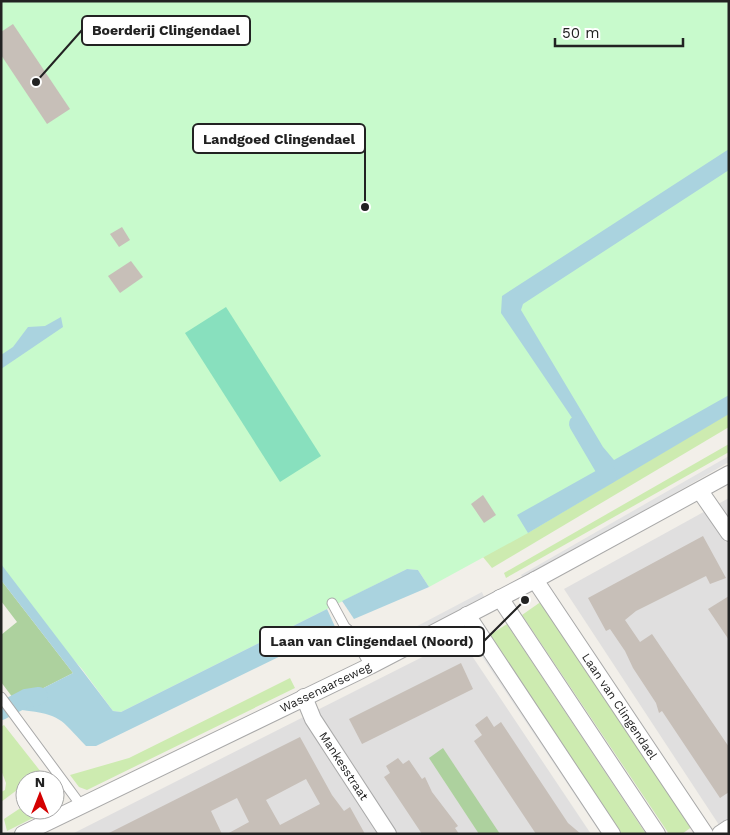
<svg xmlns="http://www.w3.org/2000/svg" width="730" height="835" viewBox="0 0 730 835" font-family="'Work Sans',sans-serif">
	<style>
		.residential { fill: #e0dfdf }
		.grass { fill: #cdebb0 }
		.forest { fill: #add19e }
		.park { fill: #c8facc }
		.pitch { fill: #88e0be }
		.parking { fill: #e2e2e2 }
		.water { fill: #aad3df }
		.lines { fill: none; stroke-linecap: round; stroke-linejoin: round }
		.canal { stroke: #aad3df; stroke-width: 18 }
		.building { fill: #c7bfb8; fill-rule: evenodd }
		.service-casing { stroke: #a9a9a9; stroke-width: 11 }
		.minor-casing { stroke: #a9a9a9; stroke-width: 18 }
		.service { stroke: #fff; stroke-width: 9 }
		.minor { stroke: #fff; stroke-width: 16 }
		.labels { text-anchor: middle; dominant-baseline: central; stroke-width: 4.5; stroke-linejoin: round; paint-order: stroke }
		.street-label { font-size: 12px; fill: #222; stroke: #fff }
		.leader { fill: none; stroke: #222; stroke-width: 2 }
		.callout-dot { fill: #222; stroke: #fff; stroke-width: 2 }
		.callout { fill: #fff; stroke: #222; stroke-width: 2 }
		.callout-label { font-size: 14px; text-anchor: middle; font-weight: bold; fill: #222 }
	</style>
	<rect width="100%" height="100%" fill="#f2efe9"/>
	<g class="residential">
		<path d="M729 498V834H725L564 589Z"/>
		<path d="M460 638 591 834H72Z"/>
	</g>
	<g class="grass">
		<path d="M729 413V427L492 568 483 557Z"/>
		<path d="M729 444V452L506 578 504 573Z"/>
		<path d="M542 601 693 826 682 834H669L522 615Z"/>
		<path d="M507 624 646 834H616L485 638Z"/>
		<path d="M290 678 295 688 87 790 79 787 70 775 129 758Z"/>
		<path d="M4 725 41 772 30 780H25V784L1 802V792L5 790 6 783 1 770V727Z"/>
		<path d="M55 783 64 795 63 803 55 807Z"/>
		<path d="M25 805V810H49L7 831 4 819Z"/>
	</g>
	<g class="forest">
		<path d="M1 580 73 673 16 702 1 682V635L17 622 1 601Z"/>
		<path d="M443 748 500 834H479L429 758Z"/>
	</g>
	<path class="park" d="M1 1H729V413L528 533 429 587 418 570 407 569 121 712 113 711 82 669 1 580Z"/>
	<path class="pitch" d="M226 307 321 456 280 482 185 333Z"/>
	<g class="parking">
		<path d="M729 456V462L524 580 521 575Z"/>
		<path d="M482 592 484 597 370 657 368 652Z"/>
		<path d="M479 643 607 834H601L475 646Z"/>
	</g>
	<g class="water">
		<path d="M729 149V170L523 304 521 310 603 447 614 460 729 395V414L528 533 517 515 601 468 602 462 501 313 502 296Z"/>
		<path d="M61 317 63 327 1 369V355L13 347 28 327 45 326Z"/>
		<path d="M1 564 113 711 121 712 327 609 336 629 96 746H86C59 718 62 715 22 710L16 702 73 673 1 580Z"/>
		<path d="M407 569 418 570 429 587 354 619 342 601Z"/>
	</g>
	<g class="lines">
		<g class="canal">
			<path d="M578 424 608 475"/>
			<path d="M1 711 26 698 39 696"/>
		</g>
	</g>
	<g class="building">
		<path d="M13 24 70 109 47 124 1 55V32Z"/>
		<path d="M122 227 130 240 119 247 110 234Z"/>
		<path d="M131 261 143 277 120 293 108 276Z"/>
		<path d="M483 495 496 515 484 523 471 504Z"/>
		<path d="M703 536 726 578 710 584 706 576 636 611 625 620 640 642 652 634 729 747V792L720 798 662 711 659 713 656 703 633 668 625 651 610 629 606 631 588 598Z"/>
		<path d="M729 596V640L708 609Z"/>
		<path d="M461 663 473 689 362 744 349 719Z"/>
		<path d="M487 716 494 727 501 722 568 823 581 834H536L474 741 482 735 475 725Z"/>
		<path d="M300 737 332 795 344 811 350 807 365 834H227L249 822 237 798 211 811 222 834H107ZM306 779 320 804 280 825 266 800Z"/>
		<path d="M398 758 403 764 409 760 422 779 425 777 432 792 458 826 455 828 459 834H422L384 777 390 773 386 766Z"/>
	</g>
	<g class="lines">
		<defs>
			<g id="service">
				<path d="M332 603 345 627 352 633 370 666"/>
				<path d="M1 697 80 804"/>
			</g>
			<g id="minor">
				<path d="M700 491 729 533"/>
				<path id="s1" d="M535 580 705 834"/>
				<path d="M500 598 657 834"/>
				<path d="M467 615 612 834"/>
				<path id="s2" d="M304 697 313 719 388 834"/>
				<path id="s3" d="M23 834 370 666 535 580 729 474"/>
				<path d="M720 834 729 828"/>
			</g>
		</defs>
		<use href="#service" class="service-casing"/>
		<use href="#minor" class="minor-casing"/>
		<use href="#service" class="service"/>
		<use href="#minor" class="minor"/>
	</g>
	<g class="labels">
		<g class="street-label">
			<text stroke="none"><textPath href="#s3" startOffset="336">Wassenaarseweg</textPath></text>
			<text stroke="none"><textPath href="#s1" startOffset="152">Laan van Clingendael</textPath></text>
			<text stroke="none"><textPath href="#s2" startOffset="80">Mankesstraat</textPath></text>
		</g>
	</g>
	<path class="leader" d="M36 82L82 30M365 207L365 139M525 600L484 641"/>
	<g class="callout-dot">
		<circle cx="36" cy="82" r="5"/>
		<circle cx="365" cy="207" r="5"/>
		<circle cx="525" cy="600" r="5"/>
	</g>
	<g class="callout">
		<rect x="82" y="16" width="168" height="29" rx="5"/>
		<rect x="193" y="124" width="172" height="29" rx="5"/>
		<rect x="260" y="627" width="224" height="29" rx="5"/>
	</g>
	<g class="callout-label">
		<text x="166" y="35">Boerderij Clingendael</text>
		<text x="279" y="144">Landgoed Clingendael</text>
		<text x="372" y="646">Laan van Clingendael (Noord)</text>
	</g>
	<rect width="730" height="835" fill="none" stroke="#222222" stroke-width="5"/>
	<g transform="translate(40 795)"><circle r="24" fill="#ffffff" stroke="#a7a7a7"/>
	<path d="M0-4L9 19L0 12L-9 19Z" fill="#d40000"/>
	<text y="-8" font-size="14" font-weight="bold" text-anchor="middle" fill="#222222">N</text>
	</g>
	<path d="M555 38v8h128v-8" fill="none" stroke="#222222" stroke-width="2.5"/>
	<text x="562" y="38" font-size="15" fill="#222222" stroke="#ffffff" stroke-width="4" paint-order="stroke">50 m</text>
</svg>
